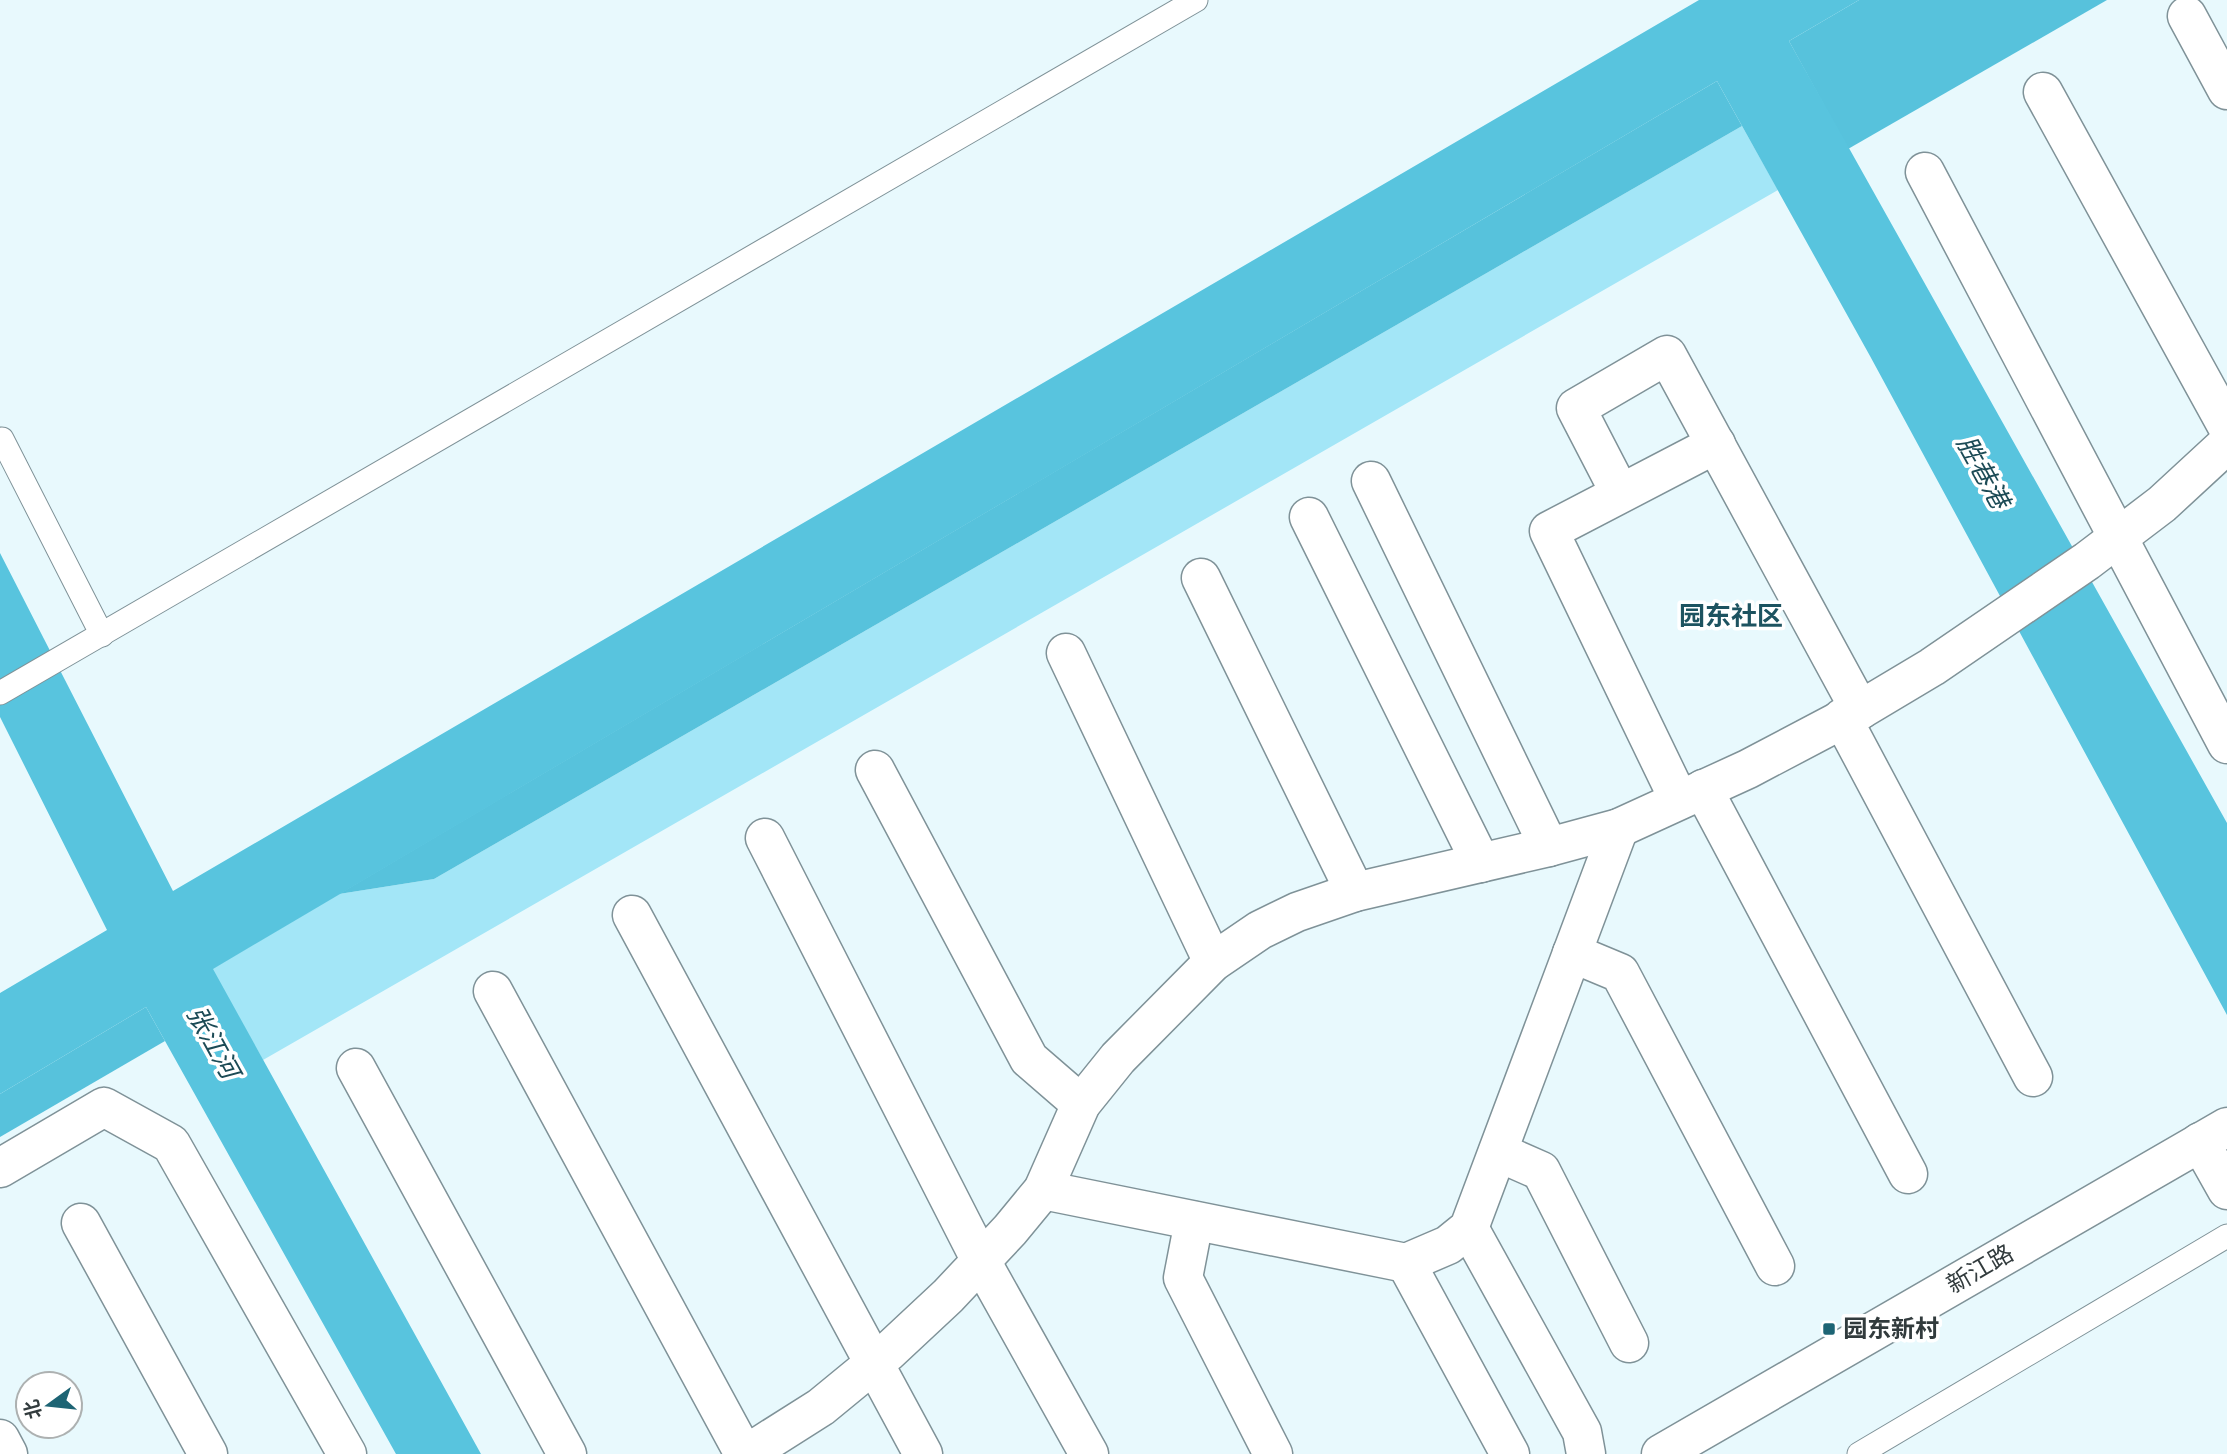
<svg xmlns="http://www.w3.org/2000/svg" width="2227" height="1454" viewBox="0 0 2227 1454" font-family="'DejaVu Sans','Noto Sans SC',sans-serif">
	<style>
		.green { fill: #a3e6f7 }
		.forest { fill: #57c2dc }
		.water { fill: #58c4de }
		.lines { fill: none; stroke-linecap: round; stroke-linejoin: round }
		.lane-casing { stroke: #7f9298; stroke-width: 25 }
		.street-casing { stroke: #7f9298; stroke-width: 41 }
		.secondary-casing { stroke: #7f9298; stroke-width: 41 }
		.lane { stroke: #fff; stroke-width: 23 }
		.street { stroke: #fff; stroke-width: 38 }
		.secondary { stroke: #fff; stroke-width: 38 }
		.poi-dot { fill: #1d6474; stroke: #fff; stroke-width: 2.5 }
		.labels { text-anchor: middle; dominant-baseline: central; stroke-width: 7; stroke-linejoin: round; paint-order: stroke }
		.street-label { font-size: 24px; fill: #323b3d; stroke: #fff }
		.poi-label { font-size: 24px; font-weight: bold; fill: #323b3d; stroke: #fff; text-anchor: start }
		.water-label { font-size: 26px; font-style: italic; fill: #1c4b56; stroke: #fff }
		.neighbourhood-label { font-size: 26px; font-weight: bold; fill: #1d5360; stroke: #fff }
	</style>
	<rect width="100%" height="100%" fill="#e8f9fd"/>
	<path class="green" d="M1742 126 1778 190 263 1060 212 969 339 894 434 879Z"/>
	<g class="forest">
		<path d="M1859 0H2107L1848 149 1789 41Z"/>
		<path d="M1717 81 1742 126 434 879 339 894Z"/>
		<path d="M146 1007 165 1041 0 1137V1094Z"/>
	</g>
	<path class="water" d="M1699 0H1859L1789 41 2227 823V1015L1870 356 1717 81 213 969 481 1454H396L146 1007 0 1094V993L107 930 0 717V553L173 891Z"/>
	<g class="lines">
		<defs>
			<g id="lane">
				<path d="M2 439 102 635"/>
				<path d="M0 693 1196 0"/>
				<path d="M1859 1454 2227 1236"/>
			</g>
			<g id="street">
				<path d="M2187 16 2227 90"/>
				<path d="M2043 92 2227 426"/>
				<path d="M1925 172 2227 744"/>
				<path d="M1371 481 1549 847"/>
				<path d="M1620 493 1576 408 1667 355 1860 710"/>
				<path d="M1309 517 1481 863"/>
				<path d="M1201 578 1355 892"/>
				<path d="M1066 653 1213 962"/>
				<path d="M1842 718 2033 1077"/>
				<path d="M875 770 1029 1059 1081 1104"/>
				<path d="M1703 789 1908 1174"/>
				<path d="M1679 800 1549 531 1716 444"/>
				<path d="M765 838 981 1261 1089 1454"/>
				<path d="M632 915 923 1454"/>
				<path d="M1572 953 1620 973 1775 1266"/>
				<path d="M493 991 744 1454"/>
				<path d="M356 1068 567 1454"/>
				<path d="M2200 1142 2227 1190"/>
				<path d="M1498 1152 1541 1171 1629 1343"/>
				<path d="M0 1168 104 1107 171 1144 347 1454"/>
				<path d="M1043 1190 1406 1263 1448 1245 1469 1228 1619 828"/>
				<path d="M1194 1221 1183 1278 1273 1454"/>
				<path d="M81 1223 208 1454"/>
				<path d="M1469 1228 1582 1432 1586 1454"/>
				<path d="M1406 1263 1510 1454"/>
				<path d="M0 1439 8 1454"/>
				<path d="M742 1454 761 1445 821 1407 888 1352 948 1296 1010 1230 1043 1190 1081 1104 1118 1058 1213 962 1260 930 1297 912 1355 892 1549 847 1619 828 1748 769 1860 710 1932 667 2087 561 2162 504 2227 444"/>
			</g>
			<path id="secondary" d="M1661 1454 2227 1127"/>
		</defs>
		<use href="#lane" class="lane-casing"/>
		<use href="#street" class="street-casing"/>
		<use href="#secondary" class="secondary-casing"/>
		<use href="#lane" class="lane"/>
		<use href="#street" class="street"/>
		<use href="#secondary" class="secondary"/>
	</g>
	<rect class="poi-dot" x="1822" y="1322" width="14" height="14" rx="3.5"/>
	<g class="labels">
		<g class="street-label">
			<text transform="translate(1980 1269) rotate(-30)">新江路</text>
		</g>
		<g class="poi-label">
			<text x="1843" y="1329">园东新村</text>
		</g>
		<g class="water-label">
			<text transform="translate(1983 472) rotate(61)">胜巷港</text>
			<text transform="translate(213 1042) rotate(61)">张江河</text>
		</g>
		<g class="neighbourhood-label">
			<text x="1731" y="616">园东社区</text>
		</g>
	</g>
	<g transform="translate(49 1405) rotate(255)"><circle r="33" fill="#ffffff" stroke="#adb1b1" stroke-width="2"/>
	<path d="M0-5L12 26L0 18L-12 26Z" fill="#1d6474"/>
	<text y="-10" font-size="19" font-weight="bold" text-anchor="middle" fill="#323b3d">北</text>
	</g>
</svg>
